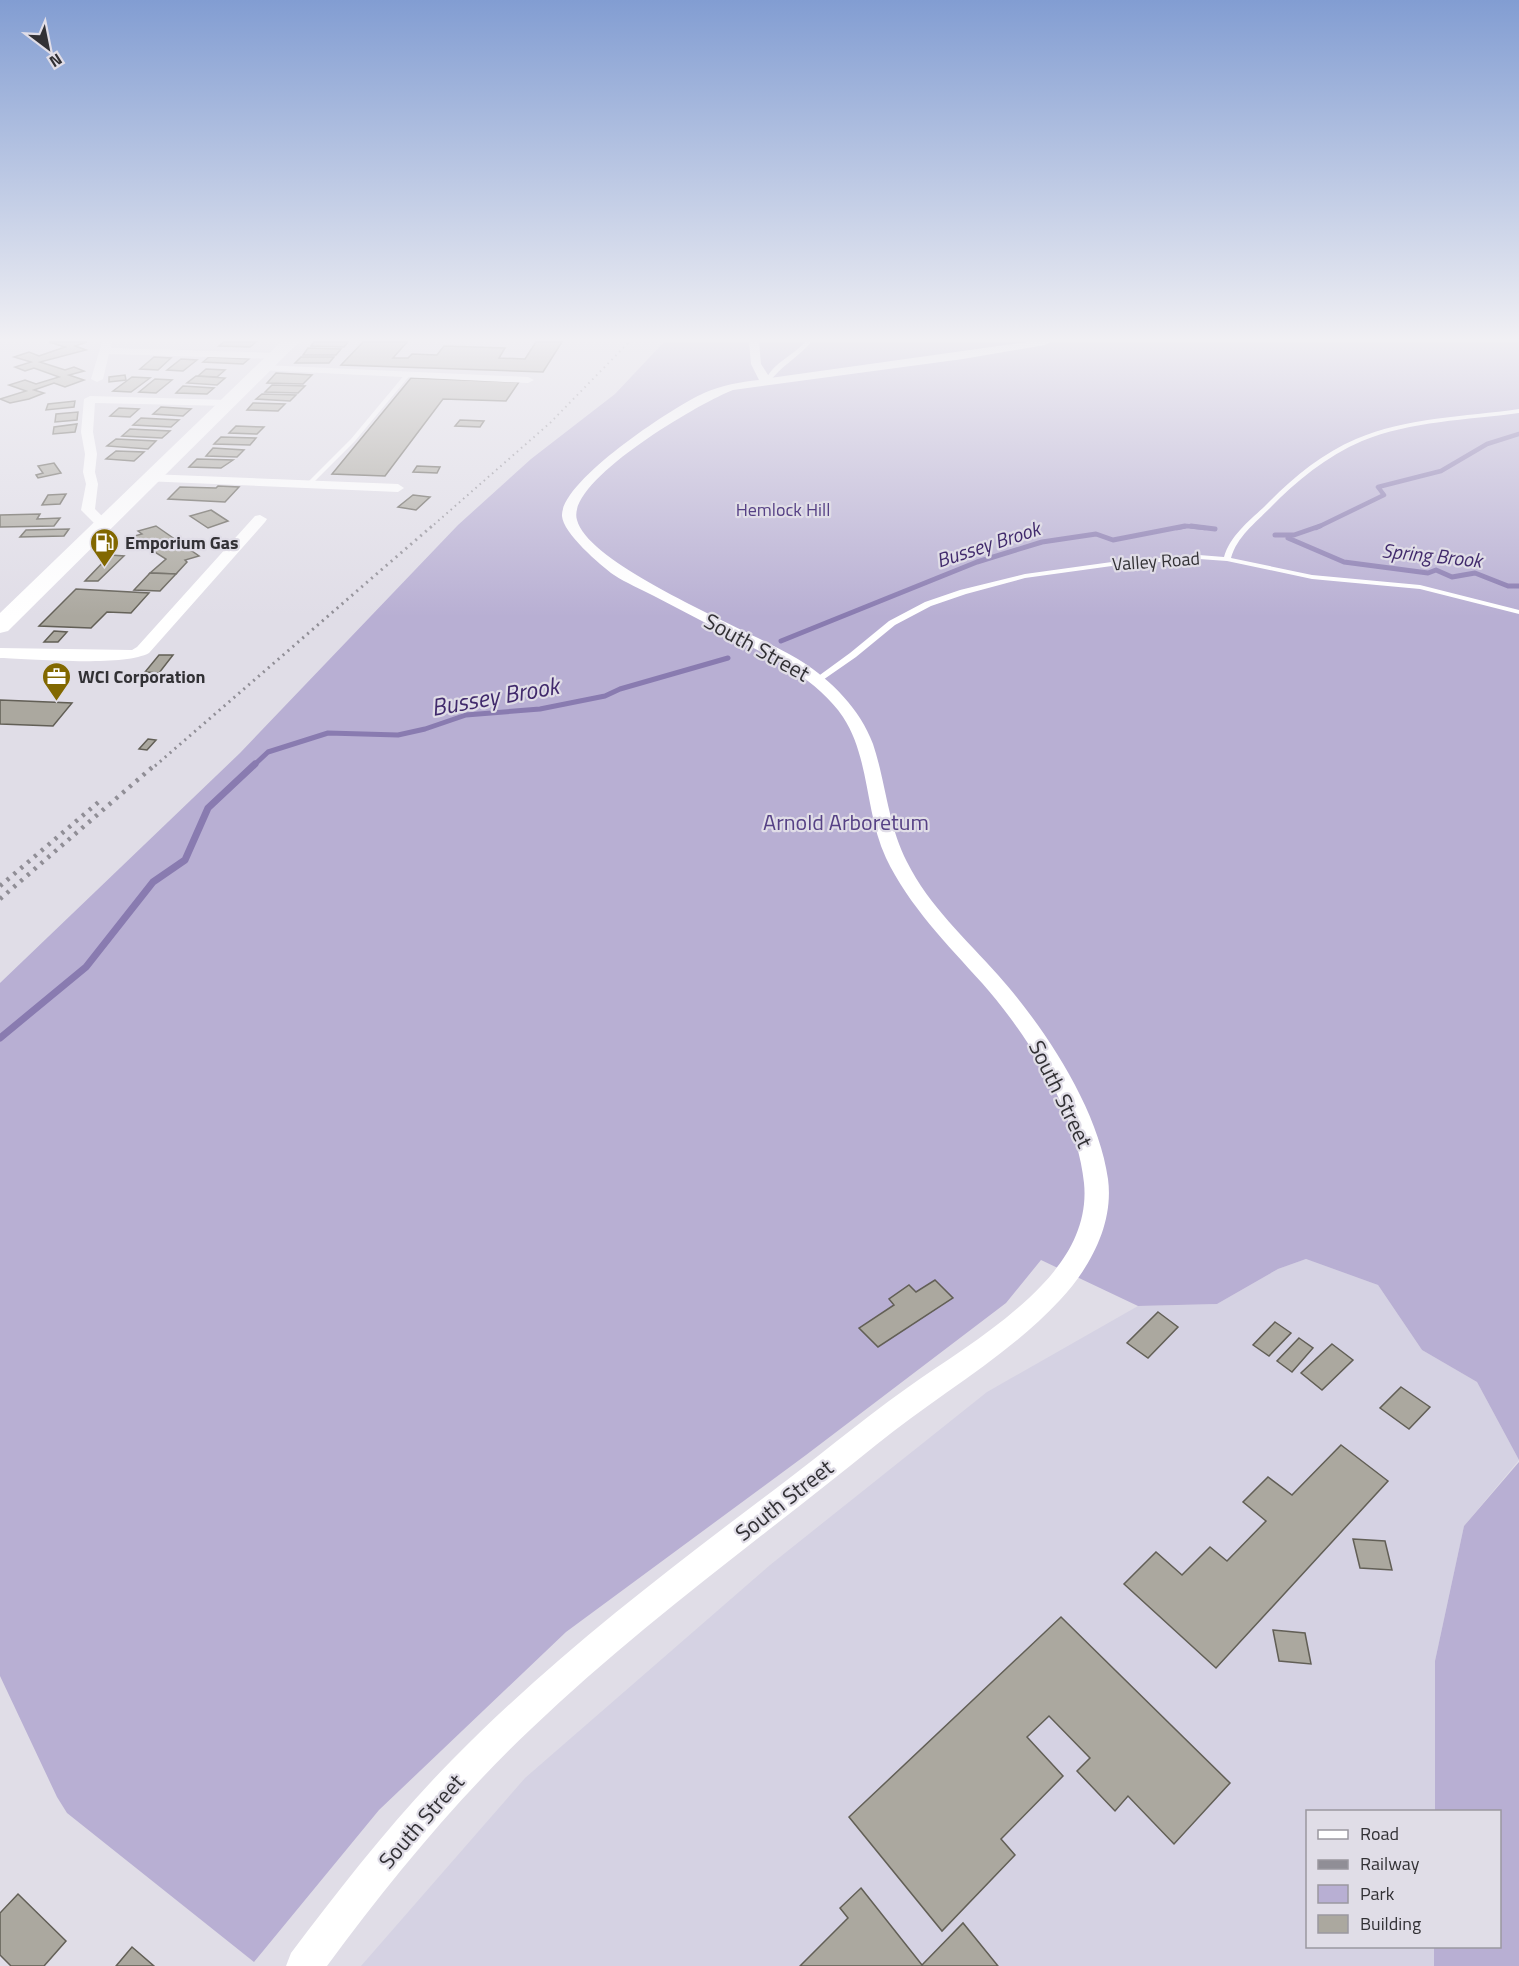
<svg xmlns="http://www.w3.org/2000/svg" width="1519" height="1966" viewBox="0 0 1519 1966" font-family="'Titillium Web',sans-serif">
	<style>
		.built { fill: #d5d2e3 }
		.green { fill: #b8afd3 }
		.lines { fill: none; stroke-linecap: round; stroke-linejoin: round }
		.stream-far2 { stroke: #897bb0; stroke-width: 4.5 }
		.stream-far1 { stroke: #897bb0; stroke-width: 5 }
		.stream { stroke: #897bb0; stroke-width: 7 }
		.building { fill: #aba89f; stroke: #625f56; stroke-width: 1.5 }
		.service { fill: #fff; fill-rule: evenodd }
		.minor { fill: #fff; fill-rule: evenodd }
		.primary { fill: #fff; fill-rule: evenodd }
		.rail-far2 { stroke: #908e96; stroke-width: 2; stroke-dasharray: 1.5 4; stroke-linecap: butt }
		.rail-far1 { stroke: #908e96; stroke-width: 3; stroke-dasharray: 2 4.5; stroke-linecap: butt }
		.rail { stroke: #908e96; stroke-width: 4.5; stroke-dasharray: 3 6; stroke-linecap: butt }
		.labels { text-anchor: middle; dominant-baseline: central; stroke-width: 4.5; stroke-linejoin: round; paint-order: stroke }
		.far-park-label { font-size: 18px; fill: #564185; stroke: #e0dde7 }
		.far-poi-label { font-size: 18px; font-weight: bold; fill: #323135; stroke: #e0dde7; text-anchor: start }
		.far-street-label { font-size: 18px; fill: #323135; stroke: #e0dde7 }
		.far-water-label { font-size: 20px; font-style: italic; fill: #412a6c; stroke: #e0dde7 }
		.street-label { font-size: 22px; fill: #323135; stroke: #e0dde7 }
		.park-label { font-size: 22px; fill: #564185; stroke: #e0dde7 }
		.water-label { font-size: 24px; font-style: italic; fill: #412a6c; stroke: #e0dde7 }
	</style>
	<rect width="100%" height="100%" fill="#e0dde7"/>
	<path class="built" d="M1306 1259 1378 1285 1422 1350 1477 1382 1519 1460 1464 1526 1435 1661V1811L1308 1812V1946L1434 1947V1966H361L525 1778 770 1565 987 1392 1138 1306 1217 1304 1278 1269Z"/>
	<g class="green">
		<path d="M664 342H1519V1460L1477 1382 1422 1350 1378 1285 1306 1259 1278 1269 1217 1304 1138 1306 1041 1260 1006 1303 806 1455 566 1632 379 1810 254 1962 67 1813 57 1797 0 1676V983L240 753 458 525 531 459 615 394Z"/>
		<path d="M1519 1462V1966H1434V1947L1500 1946V1812L1435 1811V1661L1464 1526Z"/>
	</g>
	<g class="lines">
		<g class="stream-far2">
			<path d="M1177 528 1187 526 1205 528"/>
			<path d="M1316 528 1384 495 1378 487 1441 471 1487 444 1519 434"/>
		</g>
		<g class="stream-far1">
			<path d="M1191 526 1215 529"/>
			<path d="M1275 535H1294L1320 526"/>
			<path d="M1288 538 1344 562 1428 573 1436 570 1452 577 1475 573 1508 586H1519"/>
			<path d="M781 641 977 562 1042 542 1096 534 1113 540 1185 526"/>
			<path d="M253 766 268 752 328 733 398 735 425 729 466 715 540 709 605 696 620 689 728 658"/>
		</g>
		<path class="stream" d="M0 1038 86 967 153 882 185 860 208 808 255 764"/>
	</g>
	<g class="building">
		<path d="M49 342H87L75 346 86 350 40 362 65 370 74 367 84 371 69 375 84 380 65 387 54 383 34 390 44 393 29 399 10 403 0 399 26 391 9 385 25 380 36 384 59 377 34 368 25 371 15 367 31 362 14 357 29 352 39 356 65 347Z"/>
		<path d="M224 342H256L250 347 219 346Z"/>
		<path d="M314 342H348L344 347 311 346Z"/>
		<path d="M363 342H407L393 358H408L412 354 437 355 444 346 505 348 499 358 525 359 536 342H562L543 372 341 365Z"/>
		<path d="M308 348 341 349 336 355H303Z"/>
		<path d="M154 357 171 358 158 370 140 369Z"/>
		<path d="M209 357 249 359 243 364 203 362Z"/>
		<path d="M301 357H334L329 363H295Z"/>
		<path d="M181 359 197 360 183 371 167 370Z"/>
		<path d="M206 369 225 370 217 377 198 376Z"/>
		<path d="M276 373 312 375 303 384 267 383Z"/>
		<path d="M125 375 126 380 109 382V377Z"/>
		<path d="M196 376 225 378 217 385 187 383Z"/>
		<path d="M132 377 150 378 131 392 113 391Z"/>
		<path d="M411 378 519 382 506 401 443 399 385 476 332 474Z"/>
		<path d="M155 379 172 380 156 393 139 392Z"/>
		<path d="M272 385 305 386 298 393 265 392Z"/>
		<path d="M183 386 214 388 207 394 176 393Z"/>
		<path d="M262 394 296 395 290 401 256 399Z"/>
		<path d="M75 401 74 407 46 410 48 404Z"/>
		<path d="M253 403 285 404 278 411 247 410Z"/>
		<path d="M161 407 191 409 183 416 153 414Z"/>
		<path d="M119 408 139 409 130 417 110 416Z"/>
		<path d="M78 412 77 420 55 422 56 414Z"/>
		<path d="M141 418 179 420 171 427 133 425Z"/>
		<path d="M460 420 484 421 480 427 455 426Z"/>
		<path d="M77 424 75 432 53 434 54 427Z"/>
		<path d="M236 426 264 427 257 434 229 433Z"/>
		<path d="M130 429 170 431 162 438 122 436Z"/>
		<path d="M221 437 256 438 250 445 214 444Z"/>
		<path d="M116 439 156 441 148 449 107 446Z"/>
		<path d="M213 448 244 450 237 457 206 456Z"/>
		<path d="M116 451 144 452 134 461 106 459Z"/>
		<path d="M197 459 233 460 221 468 189 467Z"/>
		<path d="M54 463 61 473 38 478 36 475 43 473 38 466Z"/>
		<path d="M417 466 440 467 437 473 413 472Z"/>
		<path d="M218 486 239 487 225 502 168 499 180 487 216 488Z"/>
		<path d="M66 494 60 504 42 505 48 495Z"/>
		<path d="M413 495 430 497 416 510 398 507Z"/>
		<path d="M211 510 228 521 208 528 190 516Z"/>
		<path d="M40 514 37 519 60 518 54 526 0 527V515Z"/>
		<path d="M156 526 199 556 185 560 187 562 176 574 150 573 166 559 131 537 142 534 138 531Z"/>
		<path d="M69 529 64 536 20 537 26 530Z"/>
		<path d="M110 555 124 556 98 581H85Z"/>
		<path d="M150 573 176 574 160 591 134 590Z"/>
		<path d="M76 589 149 593 131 613 107 612 91 628 39 626Z"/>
		<path d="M54 631 67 632 58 642H44Z"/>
		<path d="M159 655H173L159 673 145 672Z"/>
		<path d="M0 700 72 703 53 726 0 724Z"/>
		<path d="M148 739 156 740 147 750 139 749Z"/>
		<path d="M935 1280 953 1298 878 1347 859 1328 894 1305 889 1299 909 1285 916 1292Z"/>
		<path d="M1158 1312 1178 1327 1148 1358 1127 1343Z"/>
		<path d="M1275 1322 1291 1333 1269 1356 1253 1345Z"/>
		<path d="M1299 1338 1313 1348 1292 1372 1277 1361Z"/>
		<path d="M1332 1344 1353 1360 1322 1390 1301 1373Z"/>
		<path d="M1401 1387 1430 1407 1409 1429 1380 1408Z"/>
		<path d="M1341 1445 1388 1481 1216 1668 1124 1584 1156 1552 1182 1575 1210 1547 1227 1561 1266 1521 1243 1502 1268 1477 1292 1495Z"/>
		<path d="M1353 1539 1385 1541 1392 1570 1360 1568Z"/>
		<path d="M1061 1617 1230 1783 1174 1844 1128 1796 1115 1811 1077 1771 1090 1758 1049 1716 1027 1737 1063 1776 1001 1839 1015 1855 942 1931 849 1817Z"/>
		<path d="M1273 1630 1305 1633 1311 1664 1279 1661Z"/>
		<path d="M861 1888 922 1965 963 1923 998 1966H800L848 1918 840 1908Z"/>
		<path d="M18 1894 66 1941 44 1966H11L0 1955V1913Z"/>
		<path d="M132 1947 154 1966H116Z"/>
	</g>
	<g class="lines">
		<g class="service">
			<path d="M805 342H811C798 358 780 366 769 383H765C769 365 793 356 805 342Z"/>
			<path d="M406 373 411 374 355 441 310 486H306V484L351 439Z"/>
			<path d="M1519 409V413C1467 420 1411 421 1362 441 1327 456 1296 481 1270 508 1255 523 1237 537 1231 558L1312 575 1420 585 1519 610V614L1420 589 1312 579 1227 561 1199 559 1119 565 1025 578 966 594 931 606 895 625 856 657 820 682H817L813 680 850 653 889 621 925 602 960 590 1025 574 1119 561 1199 555 1224 557C1230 536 1249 521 1264 507 1291 479 1321 454 1356 439 1407 417 1465 417 1519 409Z"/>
		</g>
		<g class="minor">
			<path d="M102 342H112L111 348 277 353 282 356 277 359 109 354 103 379 97 382 91 379Z"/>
			<path d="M749 342H759L761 364 770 378 1026 342H1050L1045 345 963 359 733 390C701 402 565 481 577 520 590 568 756 632 801 661 832 681 860 709 873 744 886 783 888 825 907 862 929 906 966 939 998 975 1045 1028 1098 1108 1108 1179 1114 1224 1090 1268 1060 1300 1007 1357 936 1396 876 1445 760 1539 639 1626 531 1729 455 1801 389 1882 327 1966H286L291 1953C341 1887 392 1821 451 1761 543 1667 648 1585 754 1505 806 1467 855 1425 907 1388 954 1355 1003 1326 1042 1285 1069 1257 1088 1223 1084 1183 1077 1113 1028 1035 982 983 947 944 909 906 886 858 865 813 870 758 843 717 831 699 812 683 794 671 779 660 761 652 744 643 714 627 684 612 654 596 641 589 626 583 614 575 600 565 563 533 562 516 560 481 673 407 704 393 722 385 740 382 759 380L751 364Z"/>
			<path d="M264 365 528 377 534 380 528 383 260 370V366Z"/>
			<path d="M90 396 228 400 234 403 228 406 95 403 93 432 97 454 95 472 98 484 95 509 110 524 103 528 98 527 81 510 86 484 83 472 85 454 81 432 84 399Z"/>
			<path d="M149 474 398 484 404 488 398 492 144 481 143 478 144 475Z"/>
			<path d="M260 515 267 519 265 522 149 653C124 667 32 659 0 658V648L132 650 137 647 255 516Z"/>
		</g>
		<path class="primary" d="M281 342H299L8 631 0 633V613Z"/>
		<path class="rail-far2" d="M430 528 550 423 629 342"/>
		<path class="rail-far1" d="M155 766 432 526"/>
		<g class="rail">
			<path d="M0 886 101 800"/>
			<path d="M0 899 156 764"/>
		</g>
	</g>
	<linearGradient id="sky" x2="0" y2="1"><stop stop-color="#829dd2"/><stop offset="0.55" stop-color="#f1f0f4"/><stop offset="1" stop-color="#f1f0f4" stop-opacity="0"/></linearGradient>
	<rect width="1519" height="617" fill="url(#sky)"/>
	<defs>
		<symbol id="fuel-pin" viewBox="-11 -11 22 30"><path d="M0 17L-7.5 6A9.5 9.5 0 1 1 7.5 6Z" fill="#826800" stroke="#e0dde7"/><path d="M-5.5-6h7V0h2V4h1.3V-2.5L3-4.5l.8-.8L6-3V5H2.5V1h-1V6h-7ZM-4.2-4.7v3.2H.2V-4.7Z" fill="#fff"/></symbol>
		<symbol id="office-pin" viewBox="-11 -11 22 30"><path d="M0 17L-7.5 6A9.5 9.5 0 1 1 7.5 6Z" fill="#826800" stroke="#e0dde7"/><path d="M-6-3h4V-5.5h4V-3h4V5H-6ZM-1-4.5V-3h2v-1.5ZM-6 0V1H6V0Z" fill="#fff"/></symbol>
	</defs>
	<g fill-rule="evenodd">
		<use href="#fuel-pin" x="88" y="526" width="33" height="45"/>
		<use href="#office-pin" x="40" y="660" width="33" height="45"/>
	</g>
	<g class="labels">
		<g class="far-park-label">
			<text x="783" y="509">Hemlock Hill</text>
		</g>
		<g class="far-poi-label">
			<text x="125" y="542">Emporium Gas</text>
			<text x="78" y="676">WCI Corporation</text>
		</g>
		<g class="far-street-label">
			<text transform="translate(1156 561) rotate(-4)">Valley Road</text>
		</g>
		<g class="far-water-label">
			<text transform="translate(988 544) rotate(-18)">Bussey Brook</text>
			<text transform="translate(1432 555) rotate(6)">Spring Brook</text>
		</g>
		<g class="street-label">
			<text transform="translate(757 647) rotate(29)">South Street</text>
			<text transform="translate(1061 1094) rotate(64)">South Street</text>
			<text transform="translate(784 1500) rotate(-38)">South Street</text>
			<text transform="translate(421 1821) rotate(-49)">South Street</text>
		</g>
		<g class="park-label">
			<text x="846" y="822">Arnold Arboretum</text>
		</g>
		<g class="water-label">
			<text transform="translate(495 696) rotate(-10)">Bussey Brook</text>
		</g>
	</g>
	<rect x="1306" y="1810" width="195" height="138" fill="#e0dde7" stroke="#9a98a0" stroke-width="1.5"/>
	<rect x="1318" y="1830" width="30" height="9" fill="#ffffff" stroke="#9a98a0" stroke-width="1.5"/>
	<text x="1360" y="1840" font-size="18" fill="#323135">Road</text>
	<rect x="1318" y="1860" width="30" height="9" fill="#908e96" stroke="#9a98a0" stroke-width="1.5"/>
	<text x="1360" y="1870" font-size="18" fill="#323135">Railway</text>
	<rect x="1318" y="1885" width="30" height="18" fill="#b8afd3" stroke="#9a98a0" stroke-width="1.5"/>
	<text x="1360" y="1900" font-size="18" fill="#323135">Park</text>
	<rect x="1318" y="1915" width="30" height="18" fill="#aba89f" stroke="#9a98a0" stroke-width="1.5"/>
	<text x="1360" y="1930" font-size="18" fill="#323135">Building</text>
	<g transform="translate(48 48) rotate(148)" stroke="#e0dde7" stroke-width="4.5" paint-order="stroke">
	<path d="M0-4.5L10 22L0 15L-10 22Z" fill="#323135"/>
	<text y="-9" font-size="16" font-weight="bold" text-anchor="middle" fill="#323135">N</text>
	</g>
</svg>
